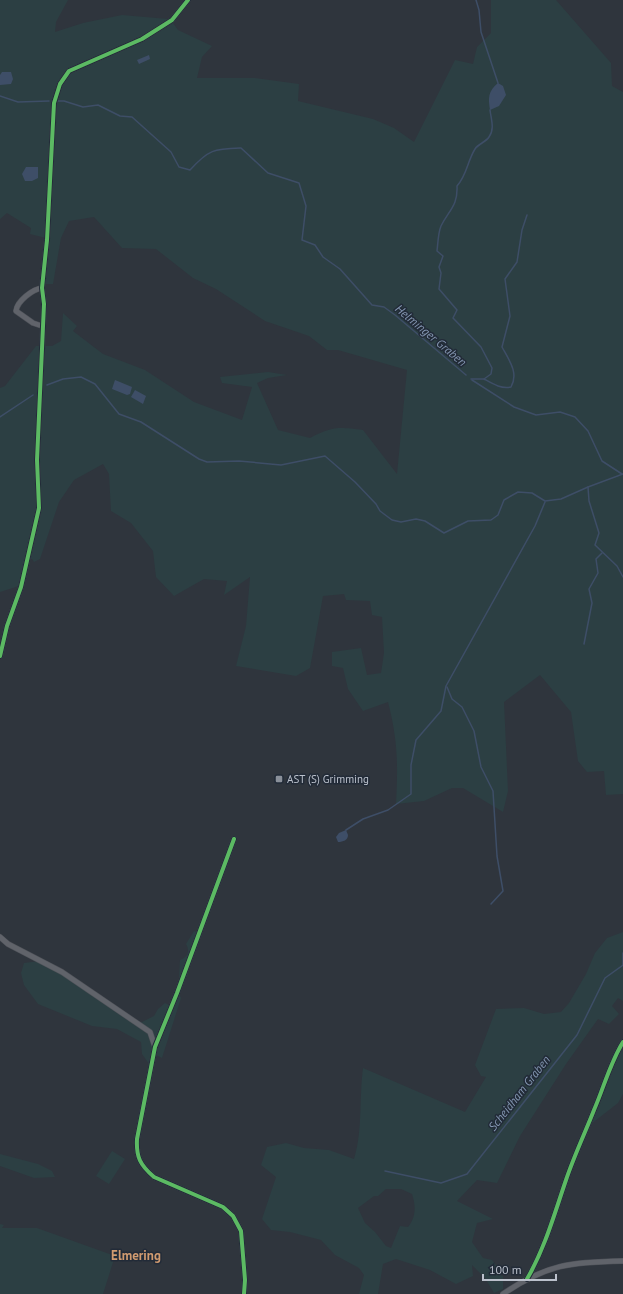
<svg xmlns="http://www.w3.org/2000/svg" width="623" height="1294" viewBox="0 0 623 1294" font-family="'PT Sans',sans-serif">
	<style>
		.green { fill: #2c3f43; fill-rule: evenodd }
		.water { fill: #3e4e67 }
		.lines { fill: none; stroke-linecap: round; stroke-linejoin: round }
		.stream { stroke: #3e4e67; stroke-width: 1.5 }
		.minor-casing { stroke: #4d5158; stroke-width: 6 }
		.minor { stroke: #60636a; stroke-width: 5 }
		.cycleway-casing { stroke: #222b38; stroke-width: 6 }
		.cycleway { stroke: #5cba63; stroke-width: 4 }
		.poi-dot { fill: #8a909a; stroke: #222b38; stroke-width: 1.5 }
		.labels { text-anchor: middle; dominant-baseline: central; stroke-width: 3; stroke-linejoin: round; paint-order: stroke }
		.poi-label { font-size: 11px; fill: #bbc1cc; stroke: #222b38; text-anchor: start }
		.water-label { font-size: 12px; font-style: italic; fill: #8497b2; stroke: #222b38 }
		.quarter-label { font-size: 13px; font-weight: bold; fill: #d19b70; stroke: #222b38 }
	</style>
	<rect width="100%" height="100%" fill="#2f353d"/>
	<g class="green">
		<path d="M0 0H68L56 22 55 32 83 23 122 15 168 19C151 40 94 58 69 70L52 103 46 238 30 234 31 228 7 213 0 219Z"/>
		<path d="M491 0H556L611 63 612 86 623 92V794L606 795 604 771 587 772 578 761 571 712 540 675 504 702 508 791 503 812 463 788H452L424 801 396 804C398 764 398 741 388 702L363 711 348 689 343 668 332 666V652L361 648 367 675 381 673 384 653 382 617 372 615 370 601 346 600 344 594 323 596 310 668 296 676 236 666 246 626 250 577 224 595 227 581 204 579 174 596 156 577 153 551 131 523 111 511 109 474 103 464 74 480 59 502 40 559 34 562 32 559H29L19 586 0 592V388L5 386 36 346H52L61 341 63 313 77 326 73 331 103 354 145 370 194 402 242 420 252 387 222 383 220 377 268 372 287 375 268 378 257 383 278 430 310 438C333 426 338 427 363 430L397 474 407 370 338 350H327L309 336 265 321 216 289 193 278 156 249 122 248 94 217 69 221 61 238 53 284H44L56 103 61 84 70 72 143 41 173 23 178 30 212 46 202 57 197 78H255L299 84 298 101 373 119 394 128 414 142 455 60 473 64 477 47 491 33Z"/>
		<path d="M194 931 202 935 191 959 187 977 181 979 179 977 180 960C188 957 190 951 186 944Z"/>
		<path d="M623 932V1001L618 998 612 1006 619 1014 609 1024 598 1019 566 1064 520 1136 497 1183 477 1180 457 1201 493 1219 477 1223 472 1242 483 1258 492 1260 498 1268 497 1274 503 1276V1289L494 1293 485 1278 472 1265 473 1276 456 1284 430 1270 396 1259 383 1264 378 1294H359L364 1275 359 1268 335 1255 321 1240 290 1232 271 1230 262 1219 276 1177 261 1165 267 1147 286 1143 304 1148 329 1150 354 1159C363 1130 359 1098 363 1068L465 1112 486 1077 481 1076 475 1065 496 1009 524 1008 544 1014 561 1012 569 1003 586 974 595 953 607 938ZM386 1189H401L412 1194C416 1206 416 1217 408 1227L400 1226 391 1248 386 1246 375 1232 365 1223 358 1208 374 1196H378Z"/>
		<path d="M40 961 140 1023 154 1016 158 1009 165 1003 173 1007 179 994 181 998 162 1058 156 1055V1051L152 1068 142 1054 141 1042 117 1029 92 1026 38 1004 24 985 21 973 24 963Z"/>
		<path d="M623 1049V1094L618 1103 591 1124 617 1058Z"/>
		<path d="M112 1151 125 1159 109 1184 96 1176Z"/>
		<path d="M0 1154 38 1164 52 1171 55 1177 34 1178 0 1166Z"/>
		<path d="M0 1224 4 1225 2 1228H37L115 1256 103 1294H0Z"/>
	</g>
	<g class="water">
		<path d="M149 55 150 59 139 64 137 60Z"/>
		<path d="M2 72H11L13 79 11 84 0 85V75Z"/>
		<path d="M498 83 503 86 506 95 499 106 490 110C488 98 488 91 498 83Z"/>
		<path d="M26 167H38V178L32 181H25L22 174Z"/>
		<path d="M115 380 132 387 130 394 127 395 112 389Z"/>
		<path d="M135 390 146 396 143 404 131 397Z"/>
		<path d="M346 830 348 835C348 840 343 842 338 842L336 837 339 833Z"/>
	</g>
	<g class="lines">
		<g class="stream">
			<path d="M476 0 479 10 481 32 498 83"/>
			<path d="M0 96 18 102 49 101"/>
			<path d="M58 101H64L83 107 98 105 120 116 132 117 171 152 179 167 190 170C209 149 214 149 241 148L268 173 299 183 306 206 302 240 315 245 323 257 340 269 372 305 384 307 395 315 466 375"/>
			<path d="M471 379H484L491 374 492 368 481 347 453 318 457 310 439 289 441 273 439 267 443 256 437 251C438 243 438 233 441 226 449 210 458 206 457 186 467 175 467 162 475 149 478 144 486 142 489 137 495 129 491 119 490 110"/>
			<path d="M484 379C493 384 501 389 511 387 519 373 509 360 502 347L510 316 505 279 517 262 522 230 527 215"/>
			<path d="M472 380 514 407 536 415 560 412 575 417 588 431 602 461 622 474"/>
			<path d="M47 385 63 379 81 377 95 384 119 414 141 422 199 459 207 462 239 461 281 465 325 456 355 482 376 504 380 511 392 520 401 522 416 519 425 521 444 533 468 521 491 520 498 515 504 500 518 492 532 493 545 501 561 499 588 487 623 474"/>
			<path d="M0 417 33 395"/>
			<path d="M588 487 589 501 599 533 595 545 617 566 623 577"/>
			<path d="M584 644 592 603 589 589 598 573 596 559 602 553"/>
			<path d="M447 687 452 699 462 707 474 731 481 767 493 791 497 856 503 891 491 904"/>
			<path d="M346 830 363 819 388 810 411 794V765L416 740 441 711 446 686 535 526 545 502"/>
			<path d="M385 1171 441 1183 467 1174 577 1035 605 978 623 965V953"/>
		</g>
		<defs>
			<g id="minor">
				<path d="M42 288C33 289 17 301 16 311L33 323 42 326"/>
				<path d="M0 656 7 626 21 587 39 508 37 460 44 304 42 288 47 240 54 103 60 84 69 71 142 39 172 20 188 0"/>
				<path d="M234 839 177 993 155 1047 137 1139C136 1157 140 1165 154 1177L223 1207 233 1216 241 1231 245 1280 244 1294"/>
				<path d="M0 937 8 944 62 972 150 1032 155 1047"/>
				<path d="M527 1279C545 1248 554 1215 566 1180 574 1156 585 1133 594 1110 604 1087 610 1063 623 1042"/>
				<path d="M503 1294C547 1264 571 1262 623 1261"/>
			</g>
		</defs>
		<use href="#minor" class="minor-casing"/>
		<use href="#minor" class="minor"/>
		<defs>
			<g id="cycleway">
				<path d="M0 656 7 626 21 587 39 508 37 460 44 304 42 288 47 240 54 103 60 84 69 71 142 39 172 20 188 0"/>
				<path d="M234 839 177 993 155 1047 137 1139C136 1157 140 1165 154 1177L223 1207 233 1216 241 1231 245 1280 244 1294"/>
				<path d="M527 1279C545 1248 554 1215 566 1180 574 1156 585 1133 594 1110 604 1087 610 1063 623 1042"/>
			</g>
		</defs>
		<use href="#cycleway" class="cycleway-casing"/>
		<use href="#cycleway" class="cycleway"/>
	</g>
	<rect class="poi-dot" x="275" y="775" width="8" height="8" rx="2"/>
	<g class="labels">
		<g class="poi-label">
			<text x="287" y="779">AST (S) Grimming</text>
		</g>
		<g class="water-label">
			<text transform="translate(431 335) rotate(40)">Helminger Graben</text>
			<text transform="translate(519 1093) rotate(-52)">Scheidham Graben</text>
		</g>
		<g class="quarter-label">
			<text x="136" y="1255">Elmering</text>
		</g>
	</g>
	<path d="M483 1274v6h73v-6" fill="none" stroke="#bbc1cc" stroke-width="2"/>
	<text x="489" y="1274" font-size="12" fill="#bbc1cc" stroke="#222b38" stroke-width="3" paint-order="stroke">100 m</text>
</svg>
